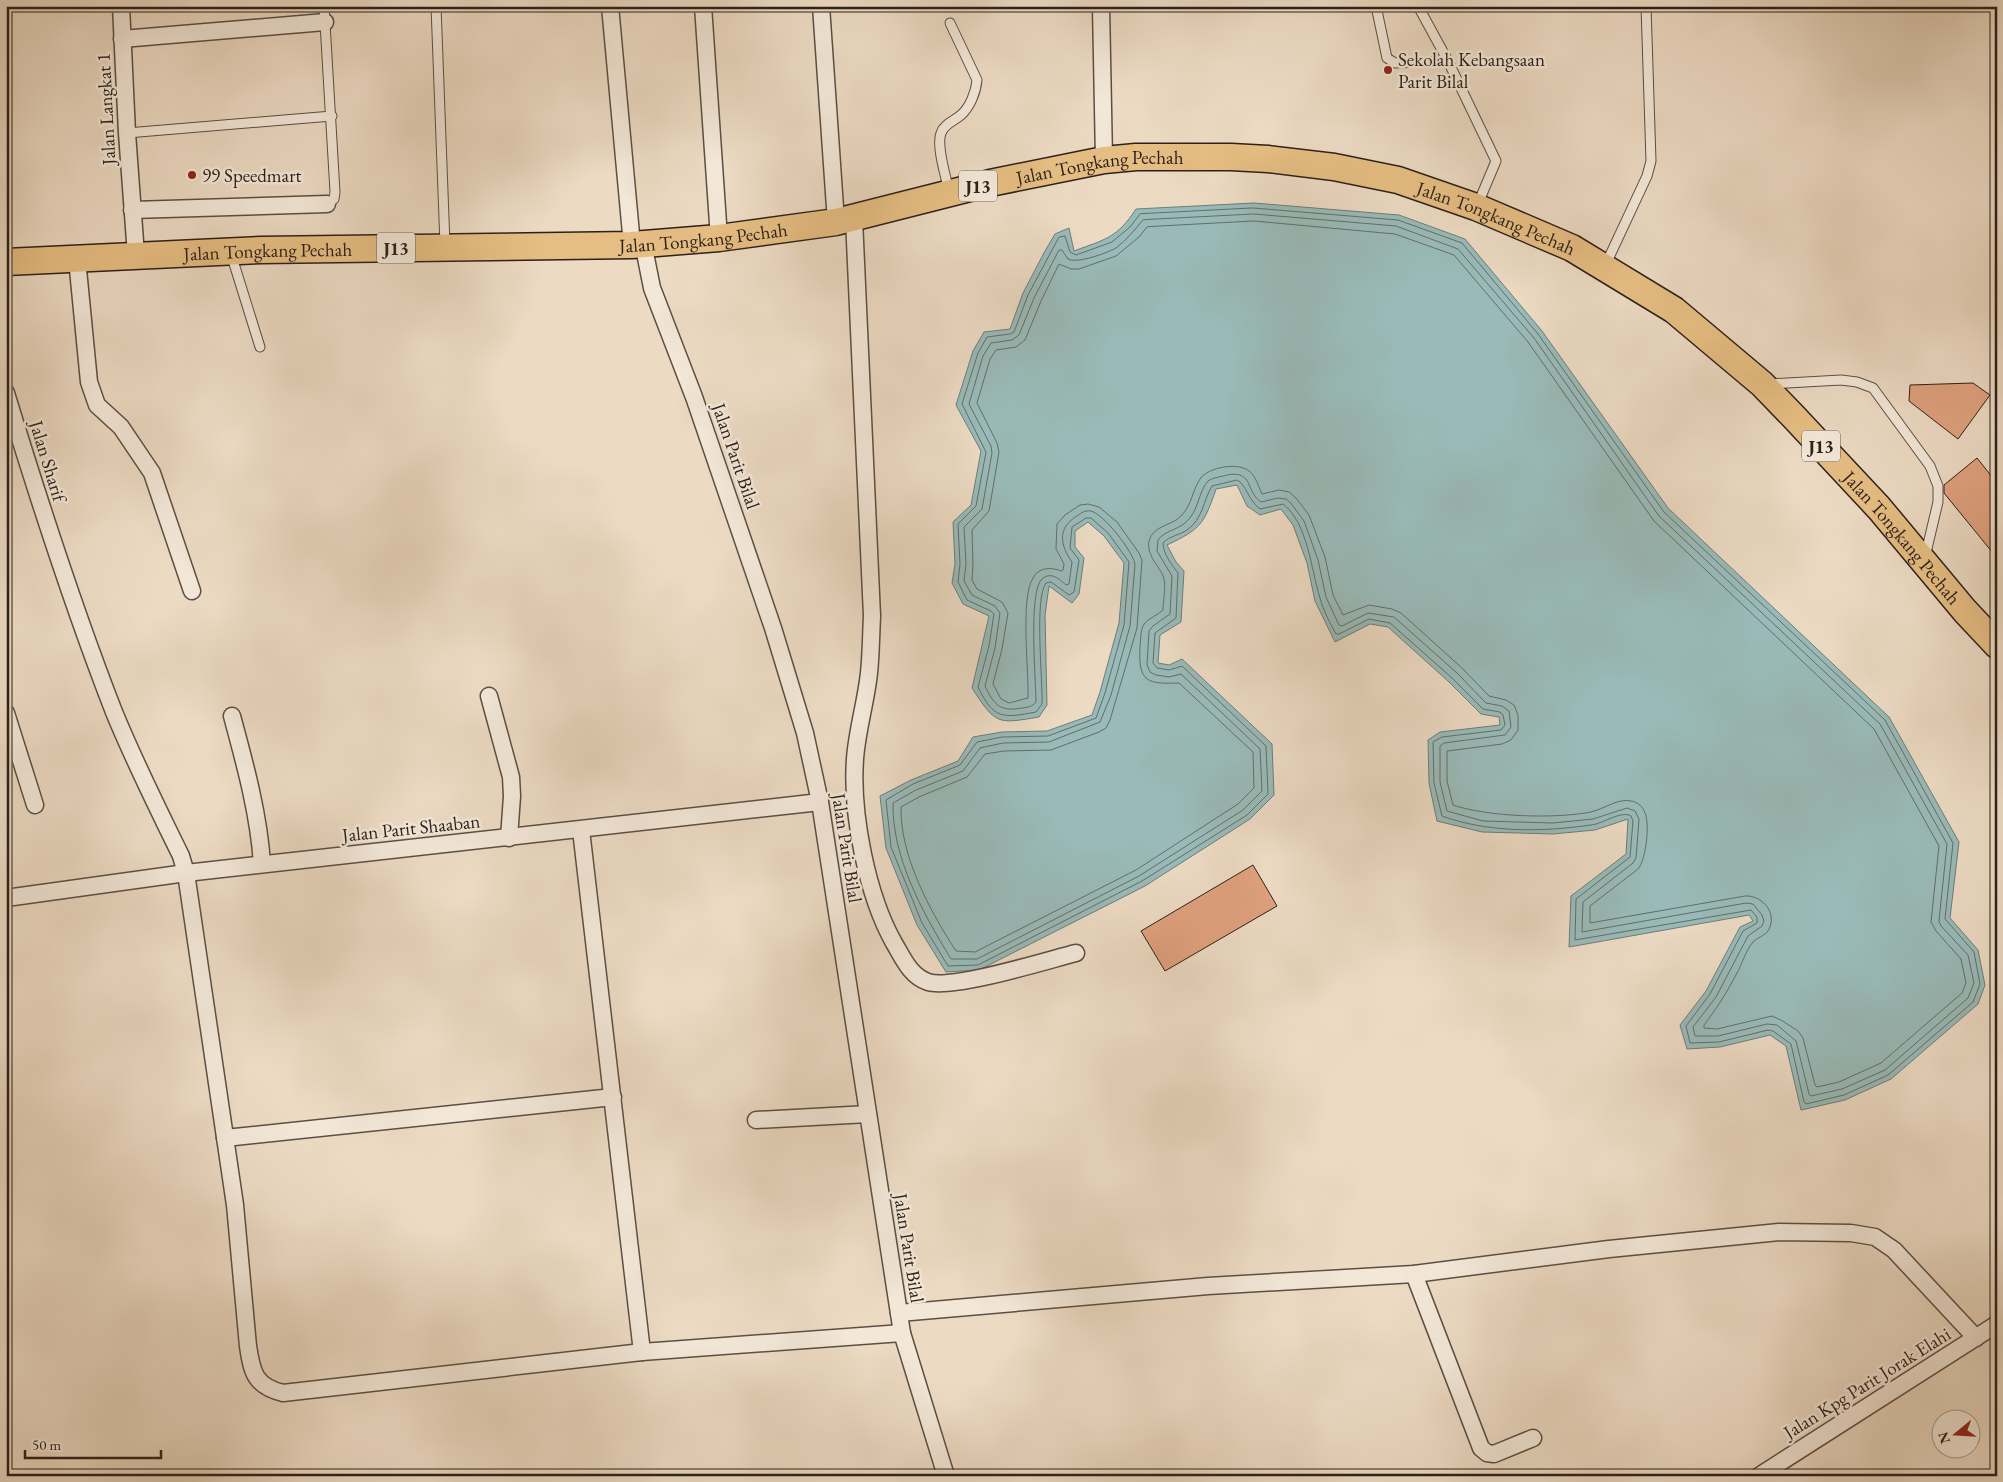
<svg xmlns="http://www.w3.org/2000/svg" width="2003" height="1482" viewBox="0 0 2003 1482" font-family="'EB Garamond',serif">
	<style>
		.water { fill: #99bab8; stroke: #6d7d79 }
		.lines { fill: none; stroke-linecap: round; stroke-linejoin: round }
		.shore { stroke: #626e69; stroke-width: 1 }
		.building { fill: #dfa17e; stroke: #2b211a }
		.service-casing { stroke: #5b4f44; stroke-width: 11 }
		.minor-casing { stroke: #5b4f44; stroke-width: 19 }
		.primary-casing { stroke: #2b211a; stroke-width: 29 }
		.service { stroke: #f3e7d8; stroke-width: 9 }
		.minor { stroke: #f3e7d8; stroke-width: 16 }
		.primary { stroke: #e6bd82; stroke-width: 26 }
		.poi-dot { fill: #8f2418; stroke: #f3e7d8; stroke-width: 2 }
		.labels { text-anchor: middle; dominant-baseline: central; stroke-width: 5; stroke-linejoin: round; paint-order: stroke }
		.shield { fill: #f3e7d8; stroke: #675c53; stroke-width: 1 }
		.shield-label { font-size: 18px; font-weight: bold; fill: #2b211a }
		.poi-label { font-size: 19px; fill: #2b211a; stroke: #f3e7d8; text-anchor: start }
		.street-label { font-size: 19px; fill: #2b211a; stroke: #f3e7d8 }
	</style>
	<rect width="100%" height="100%" fill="#ecdac3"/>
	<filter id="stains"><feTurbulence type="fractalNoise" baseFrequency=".004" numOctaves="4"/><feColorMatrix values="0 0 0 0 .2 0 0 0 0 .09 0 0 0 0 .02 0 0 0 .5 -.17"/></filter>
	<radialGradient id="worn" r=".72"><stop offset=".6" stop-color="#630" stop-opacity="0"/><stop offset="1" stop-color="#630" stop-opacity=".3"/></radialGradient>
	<path class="water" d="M1254 203 1399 215 1465 239 1542 331 1668 508 1889 717 1959 842 1950 918 1978 950 1985 985 1978 1004 1891 1079 1845 1100 1801 1110 1786 1046 1770 1035 1720 1047 1687 1049 1680 1025 1706 991 1740 927 1753 921 1749 915 1569 947 1571 896 1626 854 1628 819 1595 830 1553 834 1482 832 1437 821 1429 783 1428 740 1440 732 1500 725 1499 717 1481 714 1449 682 1388 627 1370 624 1335 642 1315 601 1307 563 1293 525 1281 509 1260 515 1247 506 1237 485 1216 489C1204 524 1201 529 1167 545L1176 562 1184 571 1181 622 1160 635 1158 663 1169 665 1182 659 1272 744 1274 795 1250 819 1145 886 979 970 946 972 917 925 886 848 880 796 911 780 958 761 973 737 1002 732 1047 731 1092 715 1100 692 1119 623 1124 563 1104 536 1088 522 1075 531V547L1084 558 1079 594 1072 603 1049 586 1045 615 1047 705 1039 717C997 724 996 725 972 688L989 616 963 604 952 583 955 564 953 522 971 505 981 451 956 405 973 351 984 332 1010 329 1023 293 1045 251 1055 234 1069 228 1074 251C1106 239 1117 238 1136 209Z"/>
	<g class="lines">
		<g class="shore">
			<path d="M1253 208 1398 220 1462 243 1538 334 1664 512 1885 720 1953 843 1945 919 1974 952 1980 984 1973 1002 1888 1075 1844 1095 1806 1104 1804 1102 1791 1044 1773 1031 1768 1030 1719 1042 1690 1043 1686 1026 1710 994 1743 931 1757 923V917L1751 910 1575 940 1576 899 1630 857 1633 821 1631 816C1621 810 1603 824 1591 825 1542 832 1489 833 1442 816L1434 783 1433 742 1442 737 1501 730 1505 725 1503 715 1500 712 1483 709 1452 678 1390 623 1369 619 1339 634H1336C1330 623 1323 610 1320 598 1311 570 1308 523 1283 504L1260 509C1248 500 1246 484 1237 480L1212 486C1203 501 1203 519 1187 530 1180 535 1169 536 1163 543 1163 554 1172 565 1178 573L1176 618 1155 633 1153 663 1157 668 1169 670 1182 666 1266 746 1268 794 1247 815 1142 881 978 965 948 966 922 923 891 847 886 800 913 784 960 765 977 742 1002 737 1048 736 1096 718 1105 693 1124 625 1129 562 1108 533 1091 518H1086L1072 527 1070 548 1079 560 1074 592 1069 595 1051 582 1046 583C1034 599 1043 680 1042 704L1036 712C1003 718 994 720 978 687L989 646 994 614 991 611 967 600 958 582 960 564 958 524 976 506 986 452 962 404 978 353 987 337 1010 334 1014 332 1028 295 1059 237 1065 236 1070 252 1076 255 1112 242 1130 227 1140 214Z"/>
			<path d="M1254 214 1396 226 1458 249 1534 338 1659 516 1880 724 1947 844 1939 921 1941 926 1968 955 1974 983 1968 998 1885 1070 1842 1089 1811 1096 1809 1094 1796 1041 1777 1025 1767 1024 1718 1036H1695L1693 1027 1716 997 1748 936 1762 926 1764 921 1762 915 1753 904 1746 903 1582 932 1583 902 1633 863 1636 858 1639 819 1635 811 1627 808 1593 819 1553 823 1483 821 1447 811 1440 782V746L1444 743 1505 735 1511 727 1509 711 1502 706 1486 703 1457 673 1394 617 1368 613 1342 626 1339 625 1326 597 1318 560 1304 521 1290 502 1286 499 1278 498 1261 502C1245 491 1254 470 1227 475 1221 477 1214 477 1208 481 1197 494 1200 510 1185 523 1177 530 1164 531 1158 540L1157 551 1172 576 1170 614 1153 626 1149 631 1147 665 1150 672 1156 675 1169 677 1181 674 1260 749 1262 791 1243 810 1139 876 977 959H951C923 913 892 858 893 803L916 790 963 771 980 748 1003 743 1049 742 1100 722 1111 695 1130 626 1135 564C1133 552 1104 514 1091 511 1085 510 1081 513 1077 516 1057 528 1060 545 1072 562L1069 584 1066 585C1059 579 1051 571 1042 579 1028 591 1036 681 1036 702 1032 707 1028 707 1022 708 1000 712 994 705 985 686L995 648 1000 613 995 606 972 595 964 581 966 564 964 527 982 509 992 453 991 446 969 404 983 356 991 343 1012 340 1019 335 1034 298 1059 250H1062L1068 259C1077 264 1107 253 1116 248 1127 240 1135 229 1143 220Z"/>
			<path d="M1254 221 1395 234 1454 255 1528 342 1654 521 1874 729 1939 846 1931 922 1936 931 1961 959 1966 983 1962 993 1881 1063 1839 1082 1817 1087 1815 1085 1803 1038 1798 1031 1781 1020 1772 1016 1717 1029 1704 1028V1025C1717 1008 1727 992 1737 973 1742 964 1746 950 1753 942 1759 936 1767 936 1770 927 1776 911 1761 895 1745 896L1590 923V906L1638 869C1646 860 1650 824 1645 813 1643 807 1638 802 1631 801 1618 798 1604 809 1591 812 1555 819 1488 817 1453 805L1447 781V751L1502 744 1511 740 1518 730V715L1514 705 1506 700 1489 696 1462 668 1401 613 1392 609 1369 605 1343 615 1333 595 1325 557 1309 515 1296 498 1289 492 1279 490 1262 494C1258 486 1256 476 1249 471 1238 462 1208 467 1200 479 1192 491 1192 505 1181 516 1172 526 1153 525 1149 541 1146 557 1162 568 1164 579 1166 588 1163 601 1163 610 1158 615 1149 618 1144 624 1140 631 1141 640 1140 647 1138 683 1148 684 1179 683L1253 752 1254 788 1238 804 1136 870 975 952 956 951C930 911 900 856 901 807L919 797 967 777 985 754 1004 751 1051 750 1099 732 1106 728 1110 720 1137 628 1142 560 1139 553 1117 522 1099 507 1088 504 1080 505 1065 515 1057 524 1056 549 1064 564 1063 570 1061 571C1051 567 1039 567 1033 578 1020 598 1029 672 1028 698L1009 703 1001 699 993 684 1002 649 1008 613 1002 602 977 589 972 580 973 564 972 530 989 511 999 452 997 443 977 403 990 359 996 350 1016 347 1025 340 1041 301 1059 264 1071 269H1079L1116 256 1139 237 1147 227Z"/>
		</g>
	</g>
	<g class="building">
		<path d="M1973 383 1990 395 1958 439 1909 401 1910 385Z"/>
		<path d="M1977 458 1997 483V558L1944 493V485Z"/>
		<path d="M1253 865 1277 906 1165 971 1141 931Z"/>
	</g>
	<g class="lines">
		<defs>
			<g id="service">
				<path d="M324 6 335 192 334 199 327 204"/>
				<path d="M436 6 445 245"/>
				<path d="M1376 6 1387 58 1395 63 1448 61"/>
				<path d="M1418 6 1448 61 1496 161 1477 206"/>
				<path d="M127 133 332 116"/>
				<path d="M949 191C946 177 936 146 941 133 944 124 954 121 961 115 970 107 976 92 977 80L950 23"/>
				<path d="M231 254 260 347"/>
				<path d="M1605 266 1647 176 1651 161 1646 6"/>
				<path d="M1768 384 1841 380 1857 382 1873 388 1930 466 1938 486V502L1925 557"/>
			</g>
			<g id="minor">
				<path d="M121 6 127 133 136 255"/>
				<path d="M610 6 632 245"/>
				<path d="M703 6 719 238"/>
				<path d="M821 6 836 222"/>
				<path d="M1101 6 1104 160"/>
				<path d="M122 39 325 22"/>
				<path d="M132 210 327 204"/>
				<path d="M854 219 872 616C871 635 871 654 869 673 866 702 857 730 855 759 851 814 867 895 894 943 903 958 910 976 928 982 952 990 1048 960 1076 953"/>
				<path d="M643 243 652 288 694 397 773 628 805 733 820 802 902 1333 946 1476"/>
				<path d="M77 259 89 382 97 405 121 427 152 473 192 591"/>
				<path d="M6 393C39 501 73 607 114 712 134 761 158 809 181 856L186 873 235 1205 248 1346C252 1373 255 1386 283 1393L642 1352 902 1333"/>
				<path d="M489 696 511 777 512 796 509 838"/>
				<path d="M6 713 35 805"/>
				<path d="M232 716C245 764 259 815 262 864"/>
				<path d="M581 830 642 1352"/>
				<path d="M6 898 186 873 820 802"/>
				<path d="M756 1120 868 1114"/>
				<path d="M225 1138 613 1097"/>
				<path d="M1414 1274 1481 1448 1487 1453 1494 1454 1533 1438"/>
				<path d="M899 1313 1208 1286 1414 1274 1609 1249 1779 1232 1851 1233 1875 1237 1894 1250 1976 1338"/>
				<path d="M1759 1476 1997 1324"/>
			</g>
			<g id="primary">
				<path id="s1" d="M6 262 261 250 632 245 719 238 836 222 990 183 1104 160 1136 157H1231L1268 159 1334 167 1398 180 1476 207 1572 248 1674 310 1762 384 1793 416 1879 508 1965 611 1997 645"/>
			</g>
		</defs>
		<use href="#service" class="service-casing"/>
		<use href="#minor" class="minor-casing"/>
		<use href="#primary" class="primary-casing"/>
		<use href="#service" class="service"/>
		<use href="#minor" class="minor"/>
		<use href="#primary" class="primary"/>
	</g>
	<g class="poi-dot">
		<circle cx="1388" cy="70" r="5"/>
		<circle cx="192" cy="175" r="5"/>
	</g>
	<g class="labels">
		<g class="shield">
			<rect x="959" y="170.5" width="38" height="31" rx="4"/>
			<rect x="377" y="232.5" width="38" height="31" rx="4"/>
			<rect x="1802" y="430.5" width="38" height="31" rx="4"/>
		</g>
		<g class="shield-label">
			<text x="978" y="186">J13</text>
			<text x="396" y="248">J13</text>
			<text x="1821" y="446">J13</text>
		</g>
		<g class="poi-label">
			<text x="1398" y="59">Sekolah Kebangsaan<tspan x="1398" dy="22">Parit Bilal</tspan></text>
			<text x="202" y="175">99 Speedmart</text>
		</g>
		<g class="street-label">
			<text transform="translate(106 109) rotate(-93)">Jalan Langkat 1</text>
			<text stroke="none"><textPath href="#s1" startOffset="1102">Jalan Tongkang Pechah</textPath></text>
			<text stroke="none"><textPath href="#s1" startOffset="1508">Jalan Tongkang Pechah</textPath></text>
			<text stroke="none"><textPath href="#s1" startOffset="698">Jalan Tongkang Pechah</textPath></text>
			<text stroke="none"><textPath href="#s1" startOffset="262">Jalan Tongkang Pechah</textPath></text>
			<text transform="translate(736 456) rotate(71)">Jalan Parit Bilal</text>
			<text transform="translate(48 461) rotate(73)">Jalan Sharif</text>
			<text stroke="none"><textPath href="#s1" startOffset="2032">Jalan Tongkang Pechah</textPath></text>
			<text transform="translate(411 828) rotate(-6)">Jalan Parit Shaaban</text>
			<text transform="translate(847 848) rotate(81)">Jalan Parit Bilal</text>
			<text transform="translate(909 1248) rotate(81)">Jalan Parit Bilal</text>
			<text transform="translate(1867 1383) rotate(-32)">Jalan Kpg Parit Jorak Elahi</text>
		</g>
	</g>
	<rect width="2003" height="1482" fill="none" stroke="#ecdac3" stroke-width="25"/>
	<rect x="8" y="8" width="1988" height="1467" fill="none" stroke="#2b211a" stroke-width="2.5"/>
	<rect x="12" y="12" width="1978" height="1457" fill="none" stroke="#2b211a"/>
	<g transform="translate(1956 1434) rotate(252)"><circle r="24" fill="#f3e7d8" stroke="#a3988c"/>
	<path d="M0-4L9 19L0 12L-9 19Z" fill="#8f2418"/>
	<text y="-8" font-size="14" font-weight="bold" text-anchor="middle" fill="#2b211a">N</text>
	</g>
	<path d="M25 1450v8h136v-8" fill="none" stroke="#2b211a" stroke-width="2.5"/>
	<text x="32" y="1450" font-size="15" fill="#2b211a" stroke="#f3e7d8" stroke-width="4" paint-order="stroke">50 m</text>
	<rect width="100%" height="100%" filter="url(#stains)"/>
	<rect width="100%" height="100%" fill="url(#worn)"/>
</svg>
